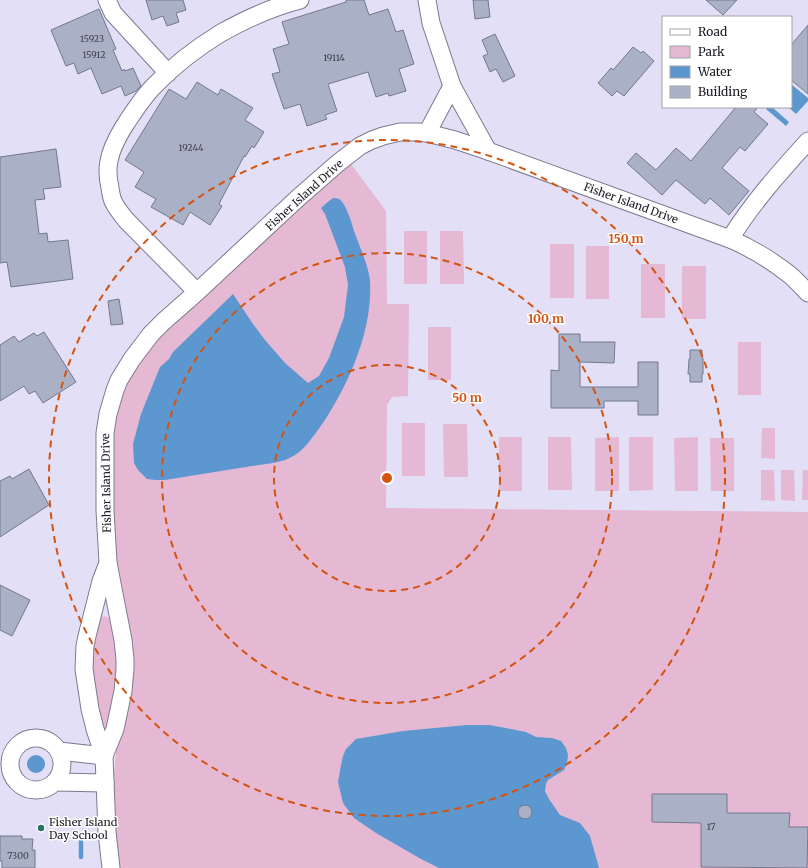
<svg xmlns="http://www.w3.org/2000/svg" width="808" height="868" viewBox="0 0 808 868" font-family="Merriweather,serif">
	<style>
		.green { fill: #e5b8d3 }
		.water { fill: #5c97cf }
		.lines { fill: none; stroke-linecap: round; stroke-linejoin: round }
		.stream { stroke: #5c97cf; stroke-width: 4.5 }
		.building { fill: #aab0c6; stroke: #73798d }
		.minor-casing { stroke: #7e7a8f; stroke-width: 19 }
		.minor { stroke: #fff; stroke-width: 17 }
		.ring { fill: none; stroke: #d4530e; stroke-width: 2; stroke-dasharray: 7 5 }
		.poi-dot { fill: #2d7165; stroke: #fff; stroke-width: 1.5 }
		.labels { text-anchor: middle; dominant-baseline: central; stroke-width: 3; stroke-linejoin: round; paint-order: stroke }
		.number-label { font-size: 9px; fill: #3f3f4a }
		.street-label { font-size: 11px; fill: #1b1921; stroke: #fff }
		.poi-label { font-size: 11px; fill: #1b1921; stroke: #fff; text-anchor: start }
		.centre { fill: #d4530e; stroke: #fff; stroke-width: 2 }
		.ring-label { font-size: 12px; text-anchor: middle; font-weight: bold; fill: #d4530e; stroke: #fff; stroke-width: 3; stroke-linejoin: round; paint-order: stroke }
	</style>
	<rect width="100%" height="100%" fill="#e3dff6"/>
	<g class="green">
		<path d="M348 160 386 211 387 304H409L408 396 392 397 387 405 386 508 808 512V868H119L114 818V775L116 753 119 729 120 599 115 550 111 417 124 379 159 333Z"/>
		<rect x="404" y="231" width="23" height="53"/>
		<path d="M440 231H463L464 284H440Z"/>
		<rect x="550" y="244" width="24" height="54"/>
		<rect x="586" y="246" width="23" height="53"/>
		<rect x="641" y="264" width="24" height="54"/>
		<rect x="682" y="266" width="24" height="53"/>
		<rect x="428" y="327" width="23" height="53"/>
		<rect x="738" y="342" width="23" height="53"/>
		<rect x="402" y="423" width="23" height="53"/>
		<path d="M443 424H467L468 477H444Z"/>
		<path d="M762 428H775V459L761 458Z"/>
		<path d="M522 437V491H499V437Z"/>
		<path d="M548 437H571L572 490H548Z"/>
		<path d="M619 437V491H595V438Z"/>
		<path d="M629 437H653V490L629 491Z"/>
		<path d="M698 437V491H675L674 438Z"/>
		<path d="M710 438H734V491H711Z"/>
		<path d="M761 470H774L775 501 761 500Z"/>
		<path d="M781 470H794L795 501 781 500Z"/>
		<path d="M803 470H808V500H802Z"/>
		<path d="M104 616 112 619 119 671 106 735 96 707 90 671 96 629 99 620Z"/>
	</g>
	<g class="water">
		<path d="M791 84 808 98V101L796 114 788 107H791Z"/>
		<path d="M767 107H772L789 122 786 126 766 109Z"/>
		<path d="M333 198C335 198 337 198 339 199 346 203 352 224 354 231 359 245 369 267 370 281 373 332 347 389 318 430 311 439 305 449 295 455 283 463 266 464 252 466 223 471 194 475 165 480H156L147 479 138 470 134 463 133 444 141 414 160 367 169 359 173 352 233 294 253 324 265 340 285 363 308 383 319 376 329 358 344 317 348 285 345 267 325 214 321 208 329 201Z"/>
		<path d="M467 725H489L511 729 526 732 536 737 552 738 561 741 566 748 568 755 567 763 564 770 548 780 546 784 545 791 549 799 560 815 580 823 590 836 599 868H439L421 859 376 833 354 818 343 803 338 782 341 765 343 756 346 749 356 739 403 731Z"/>
		<circle cx="36" cy="764" r="9"/>
	</g>
	<g class="lines">
		<path class="stream" d="M81 857V842"/>
	</g>
	<g class="building">
		<path d="M146 0H183L186 10 176 13 179 22 167 26 163 16 152 20Z"/>
		<path d="M346 0H364L369 15 388 9 396 32 403 30 414 64 399 69 406 91 389 96 388 93 376 97 368 72 328 84 337 111 325 115 327 119 307 126 300 104 284 109 272 74 280 72 273 49 289 44 282 22 346 2Z"/>
		<path d="M473 0H488L490 17 475 19Z"/>
		<path d="M706 0H737L723 15Z"/>
		<path d="M99 9 116 49 113 50 122 71 124 69 125 71 133 68 141 86 136 91 125 96 121 86 102 94 91 68 78 74 74 63 66 66 51 30Z"/>
		<path d="M808 25V94L791 80V45Z"/>
		<path d="M495 34 515 76 503 82 496 69 490 72 483 56 488 54 482 40Z"/>
		<path d="M633 47 641 53 643 51 654 61 624 96 617 91 612 96 598 83 611 68 613 70Z"/>
		<path d="M197 82 218 95 221 89 253 108 245 120 264 132 254 148 252 146 245 157 244 156 219 204 222 206 210 225 190 212 183 225 151 207 156 199 135 187 144 172 125 160 169 89 186 99Z"/>
		<path d="M736 107H758L754 112 768 124 745 151 740 147 722 168 749 191 729 215 710 198 705 204 676 180 662 195 627 163 636 153 656 170 676 148 691 161Z"/>
		<path d="M56 149 61 187 43 189 45 199 35 200 39 234 47 233 48 242 68 240 73 279 11 287 7 262 0 263V157Z"/>
		<path d="M119 299 123 324 111 325 108 301Z"/>
		<path d="M44 332 76 382 43 403 35 391 29 394 24 386 0 401V345L14 336 19 342 34 333 37 336Z"/>
		<path d="M559 334H580V342H615L614 363 580 362V387H638V362H658V415H638V401H604V408H551V370L559 371Z"/>
		<path d="M690 350H702V358H703V374H702V382H690V374H688L689 359H690Z"/>
		<path d="M29 469 49 505 0 537V481L10 476 12 479Z"/>
		<path d="M0 585 30 600 12 636 0 630Z"/>
		<path d="M652 794H727V813H790L789 827H808L807 868 701 867V823L652 822Z"/>
		<circle cx="525" cy="812" r="7"/>
		<path d="M0 836H22V839H33L32 850H35V868H2V861H0Z"/>
	</g>
	<g class="lines">
		<defs>
			<g id="minor">
				<path d="M107 0 113 13 168 73"/>
				<path d="M427 0 431 23 452 86 488 151"/>
				<path d="M427 133 452 86"/>
				<path d="M730 239C752 203 780 172 808 141"/>
				<path d="M197 292 126 220C122 215 117 209 114 203 111 198 111 193 110 188 108 179 107 170 109 161 111 149 117 138 123 128 132 114 141 100 152 88 171 68 198 47 221 33 246 19 272 7 300 0"/>
				<path d="M108 563 101 581 87 636 85 646 84 669 90 709 95 729 104 756 107 832 111 868"/>
				<circle cx="36" cy="764" r="26"/>
				<path d="M59 751 104 756"/>
				<path d="M104 756 115 729 123 691 125 669V659L123 640 108 563 105 510V433L108 414 115 390 119 380 132 359 151 334 164 321 197 292 298 198 338 163 360 146 372 140 383 136 400 132H418L427 133 455 140 488 151 730 239C751 248 771 260 790 275 796 280 802 287 808 293"/>
				<path d="M55 782 105 783"/>
			</g>
		</defs>
		<use href="#minor" class="minor-casing"/>
		<use href="#minor" class="minor"/>
	</g>
	<g class="ring">
		<circle cx="387" cy="478" r="113"/>
		<circle cx="387" cy="478" r="225"/>
		<circle cx="387" cy="478" r="338"/>
	</g>
	<circle class="poi-dot" cx="41" cy="828" r="4"/>
	<g class="labels">
		<g class="number-label">
			<text x="92" y="38">15923</text>
			<text x="94" y="54">15912</text>
			<text x="334" y="57">19114</text>
			<text x="191" y="147">19244</text>
			<text x="711" y="826">17</text>
			<text x="18" y="855">7300</text>
		</g>
		<g class="street-label">
			<text transform="translate(304 195) rotate(-42)">Fisher Island Drive</text>
			<text transform="translate(631 203) rotate(20)">Fisher Island Drive</text>
			<text transform="translate(106 483) rotate(-91)">Fisher Island Drive</text>
		</g>
		<g class="poi-label">
			<text x="49" y="822">Fisher Island<tspan x="49" dy="13">Day School</tspan></text>
		</g>
	</g>
	<circle cx="387" cy="478" r="6" class="centre"/>
	<g class="ring-label">
		<text x="626" y="243">150 m</text>
		<text x="546" y="323">100 m</text>
		<text x="467" y="402">50 m</text>
	</g>
	<rect x="662" y="16" width="130" height="92" fill="#ffffff" stroke="#a4a3a6"/>
	<rect x="670" y="29" width="20" height="6" fill="#ffffff" stroke="#a4a3a6"/>
	<text x="698" y="36" font-size="12" fill="#1b1921">Road</text>
	<rect x="670" y="46" width="20" height="12" fill="#e5b8d3" stroke="#a4a3a6"/>
	<text x="698" y="56" font-size="12" fill="#1b1921">Park</text>
	<rect x="670" y="66" width="20" height="12" fill="#5c97cf" stroke="#a4a3a6"/>
	<text x="698" y="76" font-size="12" fill="#1b1921">Water</text>
	<rect x="670" y="86" width="20" height="12" fill="#aab0c6" stroke="#a4a3a6"/>
	<text x="698" y="96" font-size="12" fill="#1b1921">Building</text>
</svg>
